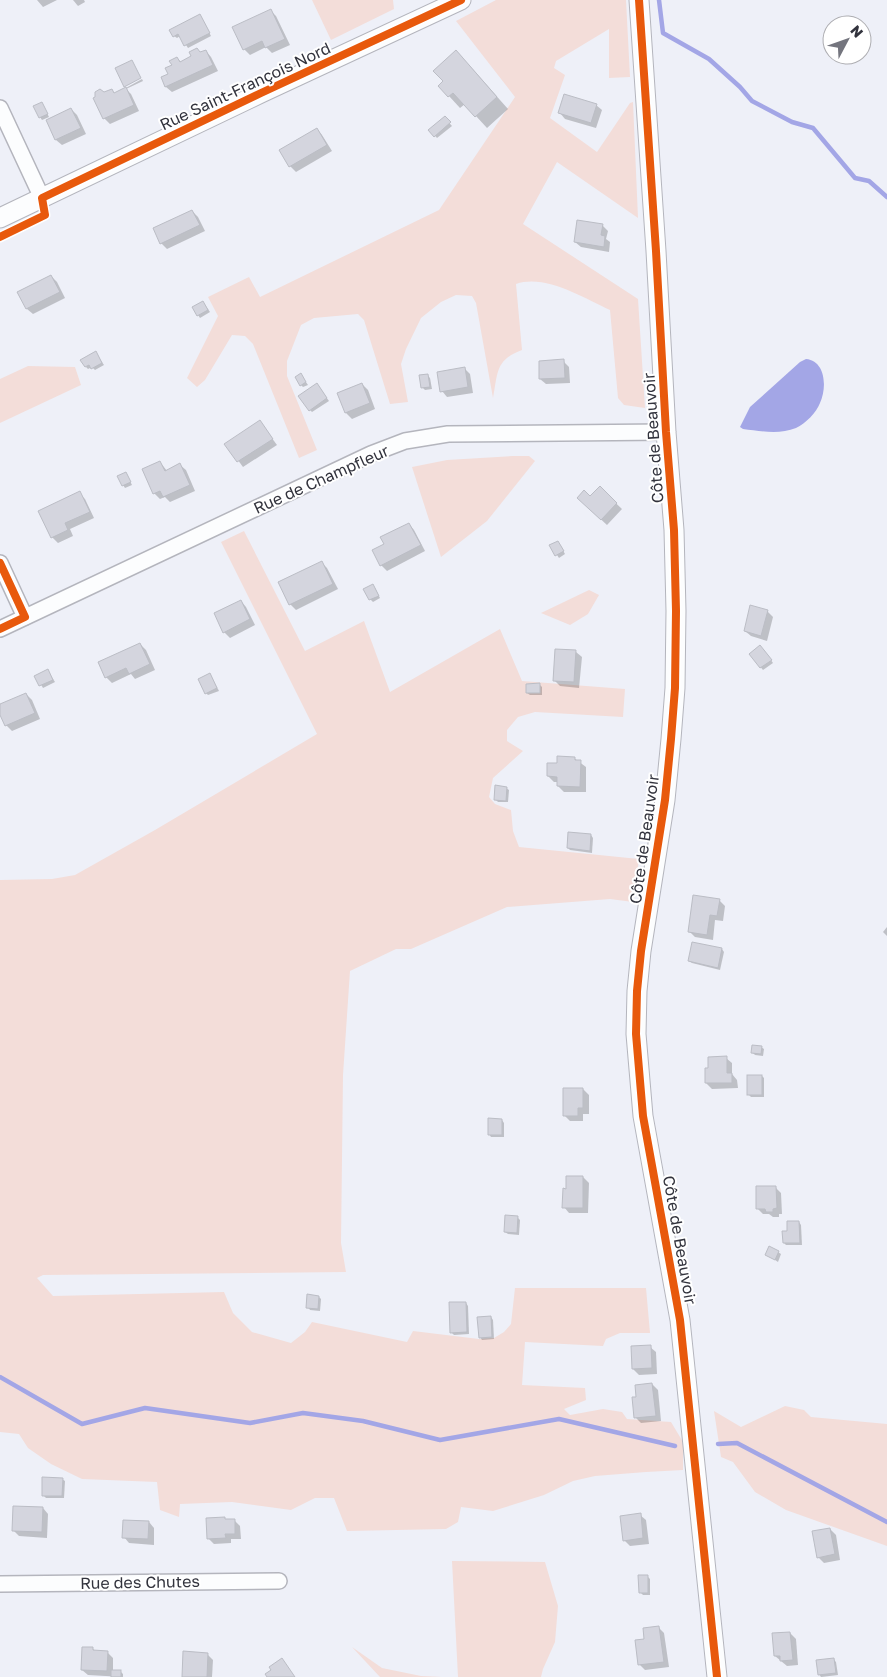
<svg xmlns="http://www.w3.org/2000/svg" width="887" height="1677" viewBox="0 0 887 1677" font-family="'Golos Text',sans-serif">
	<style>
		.green { fill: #f3ddd9 }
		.water { fill: #a3a6e6 }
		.shadow { fill: #0003 }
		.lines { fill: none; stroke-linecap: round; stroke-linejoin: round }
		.stream { stroke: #a3a6e6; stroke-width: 4.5 }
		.building { fill: #d4d5de; stroke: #bbbdc5 }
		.minor-casing { stroke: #b4b5bd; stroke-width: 18 }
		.tertiary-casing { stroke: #b4b5bd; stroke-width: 21 }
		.minor { stroke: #fcfdfe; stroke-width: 15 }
		.tertiary { stroke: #fcfdfe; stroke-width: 19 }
		.cycleway-casing { stroke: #fff; stroke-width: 11 }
		.cycleway { stroke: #e8590c; stroke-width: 8 }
		.labels { text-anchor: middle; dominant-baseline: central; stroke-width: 4; stroke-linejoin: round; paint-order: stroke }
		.street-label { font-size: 16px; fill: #32333d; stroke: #fff }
	</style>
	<rect width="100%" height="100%" fill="#eef0f8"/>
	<g class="green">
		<path d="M312 0H393L394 9 331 40Z"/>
		<path d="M496 0H626L630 77 609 78V29L556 61 554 68 565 75 550 118 597 152 630 103 633 102 638 218 557 162 523 224 638 299 645 408 624 405 618 398 610 310C583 298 546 274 516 284L522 350C495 360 498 373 493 398L476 303 472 296 456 295 441 302 421 318 406 349 401 364 408 402 390 404 364 320 358 314 314 318 301 325 287 361V376L317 450 299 458 253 344 245 336 232 335 205 380 197 387 187 378 218 316 208 297 249 277 260 297 439 210 515 97 456 21Z"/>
		<path d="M28 366 75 367 81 385 0 423V379Z"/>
		<path d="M513 456H529L535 461 487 521 441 557 412 467 447 460Z"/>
		<path d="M244 531 305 651 364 621 390 692 500 629 522 681 625 689 623 717 535 712 518 717 507 730V741L523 751 493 778 489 797 495 804 511 810 513 831 519 847 639 859 633 902 610 899 507 907 411 949H396L350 971 343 1075 341 1243 346 1272 43 1275 37 1278 53 1296 224 1292 233 1313 252 1332 291 1343 305 1332 312 1322 407 1342 413 1331 479 1339 494 1338 504 1332 511 1324 515 1288H646L650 1333H620L606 1339 603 1346 525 1342 522 1385 585 1388 586 1400 564 1409 570 1415 603 1409 622 1412 627 1419 671 1422 683 1442V1470L646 1472 595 1476 573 1481 544 1495 493 1511 461 1507 458 1522 446 1529 347 1531 334 1498H315L291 1510 232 1502 180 1504 179 1517 160 1510 157 1482 82 1479 51 1464 28 1448 19 1434 0 1432V880L52 879 75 875 155 830 317 734 221 542Z"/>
		<path d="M589 590 599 595 588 614 570 625 541 613Z"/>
		<path d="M785 1406 804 1410 811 1417 887 1424V1546L786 1510 755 1492 733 1462 721 1457 714 1411 741 1427Z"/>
		<path d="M452 1561 545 1562 558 1606 555 1642 543 1669 541 1677H458Z"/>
		<path d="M352 1647 382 1668 421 1676 442 1677H380Z"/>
	</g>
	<path class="water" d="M806 359C826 361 827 388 820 403 816 413 806 423 796 428 779 435 760 431 743 429L740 427 750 407 800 362Z"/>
	<g class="shadow">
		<path d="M37 0H57L43 7Z"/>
		<path d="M73 0H84L85 2 78 6Z"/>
		<path d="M270 10 276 16 290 45 272 53 266 47 250 55 244 49Z"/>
		<path d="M200 15 211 36 188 48 180 36 177 38 174 36Z"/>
		<path d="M206 51 211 57 218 71 172 92 166 87 162 78 169 75 177 58 181 62Z"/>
		<path d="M468 64 508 109 487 128 465 104 460 108 449 96Z"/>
		<path d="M142 79 143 81 126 89 131 94 139 111 110 124 104 118V94L112 90 115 94Z"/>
		<path d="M42 103 49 117 42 120 40 117Z"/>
		<path d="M596 105 602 110 596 128 565 119 560 113Z"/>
		<path d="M71 109 77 115 86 134 62 145 56 140 47 121Z"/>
		<path d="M445 118 452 126 437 138 430 130Z"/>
		<path d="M317 129 322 135 332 151 296 172 290 166Z"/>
		<path d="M192 211 198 217 205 231 167 249 161 243Z"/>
		<path d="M602 225 608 231 606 239 610 242 609 252 581 247 575 242Z"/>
		<path d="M51 276 57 282 65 298 33 314 27 309 19 292Z"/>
		<path d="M203 302 210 312 200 318 198 315Z"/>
		<path d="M96 353 104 365 95 370 92 367 88 369 86 367Z"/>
		<path d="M563 361 569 367 570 383 546 384 540 379Z"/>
		<path d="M464 368 470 374 473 393 447 397 442 391Z"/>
		<path d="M301 375 308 385 303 387 301 385Z"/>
		<path d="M428 376 430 378 432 389 425 390 422 387Z"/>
		<path d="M362 384 368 390 375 409 352 419 346 413 338 393Z"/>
		<path d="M319 387 329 401 312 412 310 410Z"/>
		<path d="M260 422 277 445 243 467 226 444Z"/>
		<path d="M160 462 167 471 180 465 186 470 195 491 170 502 165 497 160 499 154 493 143 470Z"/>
		<path d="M126 473 132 485 125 488 123 485Z"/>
		<path d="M600 488 622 509 607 525 578 498 590 497Z"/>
		<path d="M79 493 85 499 94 518 70 529 73 536 58 543 52 537Z"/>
		<path d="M409 524 414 530 425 551 387 571 381 565 386 545Z"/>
		<path d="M560 545 565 554 559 558 551 546Z"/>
		<path d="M321 562 327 568 338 589 296 610 290 604Z"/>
		<path d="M375 588 380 598 373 602 370 599Z"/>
		<path d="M241 601 246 607 255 625 230 638 224 632Z"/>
		<path d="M767 611 773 617 767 641 751 636 745 631Z"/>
		<path d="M140 644 146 650 155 670 135 679 131 674 112 683 106 677Z"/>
		<path d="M763 649 773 663 763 670 750 654Z"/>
		<path d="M576 652 582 657 579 688 560 686 554 680Z"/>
		<path d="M48 671 55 682 43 688 36 676Z"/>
		<path d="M210 674 219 691 208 695 206 693Z"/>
		<path d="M540 685 542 687V695H530L527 693Z"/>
		<path d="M26 694 32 700 40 719 12 731 6 725 0 712V705Z"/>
		<path d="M574 758 586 767V792H564L558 786V782H554L548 776 558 765Z"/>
		<path d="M506 788 509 790 508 802H498L495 799Z"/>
		<path d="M591 835 593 838 592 853 570 850 568 848Z"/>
		<path d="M719 900 725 906 723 921 715 920 713 940 695 937 689 931Z"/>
		<path d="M887 927V936L883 932Z"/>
		<path d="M693 943 722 949 724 952 720 970 692 963 689 961Z"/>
		<path d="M761 1047 764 1049 763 1056 755 1055 753 1053Z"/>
		<path d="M726 1058 732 1063V1074L737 1080 738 1088 712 1089 706 1083 709 1069Z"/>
		<path d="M762 1076 764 1078V1097H751L748 1094Z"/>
		<path d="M583 1089 589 1095V1114H583V1121H570L564 1115Z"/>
		<path d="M502 1120 504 1123V1137H491L489 1134Z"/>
		<path d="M583 1177 589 1183 588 1213H569L564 1207 567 1190Z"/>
		<path d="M775 1187 781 1193 782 1214H779V1217H773L769 1214H763L757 1208Z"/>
		<path d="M517 1217 520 1220 519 1235 508 1234 505 1232Z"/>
		<path d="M799 1222 801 1225 802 1245H786L784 1243 788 1232Z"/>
		<path d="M770 1247 781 1254 778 1262 766 1254Z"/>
		<path d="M319 1297 321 1299 320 1311 310 1310 308 1307Z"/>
		<path d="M466 1303 468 1306 469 1334 454 1335 451 1332Z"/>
		<path d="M491 1317 493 1320 494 1339 482 1340 480 1337Z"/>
		<path d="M650 1347 656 1352 657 1374 639 1375 633 1369Z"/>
		<path d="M652 1384 658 1390 661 1421 641 1423 636 1418 638 1398Z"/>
		<path d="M62 1479 65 1481 64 1498H46L43 1495Z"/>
		<path d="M43 1508 48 1514 47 1538 19 1536 14 1531Z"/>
		<path d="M640 1515 646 1520 649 1544 630 1546 624 1540Z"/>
		<path d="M226 1520H234L240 1526 241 1539H231V1543L214 1544 208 1538Z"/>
		<path d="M149 1522 154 1528V1545L129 1543 124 1537Z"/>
		<path d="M830 1529 836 1535 840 1560 824 1563 818 1557Z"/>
		<path d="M647 1576 650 1579V1595H643L640 1592Z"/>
		<path d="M658 1627 664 1633 669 1667 645 1670 640 1665 646 1640Z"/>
		<path d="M790 1633 796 1639 798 1665 787 1666 775 1656Z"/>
		<path d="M93 1649 96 1652H107L113 1658V1671H120L123 1674V1677L88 1675 82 1670Z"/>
		<path d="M207 1654 213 1660 212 1677H183Z"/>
		<path d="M833 1659 836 1662 838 1675 821 1677 819 1674Z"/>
	</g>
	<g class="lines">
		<g class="stream">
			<path d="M659 0 663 33 709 59 740 87 752 101 792 122 813 128 855 178 869 181 887 197"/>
			<path d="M0 1377 82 1424 145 1408 250 1423 303 1413 363 1421 440 1440 559 1419 675 1446"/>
			<path d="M718 1444 737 1443 887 1522"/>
		</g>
	</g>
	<g class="building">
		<path d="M271 9 285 39 265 48 262 41 243 50 232 27Z"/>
		<path d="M200 14 210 33 184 46 178 34 173 37 169 30Z"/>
		<path d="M197 48 200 52 206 50 213 65 165 87 161 77 168 74 165 68 172 65 169 61 177 57 180 62 191 56 189 52Z"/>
		<path d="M456 50 497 97 475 117 453 93 448 97 438 86 443 81 433 71Z"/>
		<path d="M132 60 141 78 124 87 115 68Z"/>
		<path d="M126 87 134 105 103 119 93 98 95 97V92L100 89 104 92 112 89 114 93Z"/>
		<path d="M564 94 597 104 591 123 558 113Z"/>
		<path d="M42 102 48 114 39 118 33 106Z"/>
		<path d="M71 108 81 128 55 140 46 120Z"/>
		<path d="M445 116 451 122 434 137 428 130Z"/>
		<path d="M317 128 327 145 289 167 279 150Z"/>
		<path d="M192 210 200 225 160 244 153 228Z"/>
		<path d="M577 220 603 224 601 235 605 236 604 247 574 242Z"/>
		<path d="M51 275 60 292 26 309 17 292Z"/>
		<path d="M203 301 208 310 197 316 192 307Z"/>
		<path d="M96 351 102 363 91 369 89 365 85 367 80 360Z"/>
		<path d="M564 359 565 378 539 379V361Z"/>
		<path d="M465 367 468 387 440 392 437 372Z"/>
		<path d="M301 373 306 382 300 386 295 377Z"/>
		<path d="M428 374 430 387 421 388 419 375Z"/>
		<path d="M317 383 327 398 309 411 298 396Z"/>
		<path d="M362 383 370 403 345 413 337 393Z"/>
		<path d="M260 420 273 439 237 462 224 444Z"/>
		<path d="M160 461 165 471 180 463 190 485 163 497 160 491 153 494 142 469Z"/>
		<path d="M126 472 131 482 122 486 117 476Z"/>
		<path d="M600 486 617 503 601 520 577 498 584 490 590 496Z"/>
		<path d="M80 491 90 512 65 523 68 530 51 538 38 511Z"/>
		<path d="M409 523 421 545 380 566 372 550 384 544 380 537Z"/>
		<path d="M558 541 564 551 555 556 549 545Z"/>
		<path d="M322 561 333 584 289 605 278 582Z"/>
		<path d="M373 584 379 596 369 600 363 589Z"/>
		<path d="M241 600 250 619 223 633 214 613Z"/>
		<path d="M750 605 768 610 761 636 744 631Z"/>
		<path d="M140 643 150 664 129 674 126 668 105 678 98 662Z"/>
		<path d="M760 645 772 660 760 668 749 654Z"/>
		<path d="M555 649 576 650 574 682 553 681Z"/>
		<path d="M48 669 53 680 39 686 34 676Z"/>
		<path d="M210 673 217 688 205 694 198 679Z"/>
		<path d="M540 683V693H526V684Z"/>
		<path d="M26 693 35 713 5 726 0 715V704Z"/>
		<path d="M557 756 575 757V760H581L580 787 557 786V777L547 776V763H557Z"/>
		<path d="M495 785 507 787 506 801 494 800Z"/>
		<path d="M568 832 591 834 590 851 567 848Z"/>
		<path d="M693 895 720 899 717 916 710 915 707 935 688 932Z"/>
		<path d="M692 942 722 948 718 968 688 961Z"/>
		<path d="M752 1045 762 1046 761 1054 751 1053Z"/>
		<path d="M727 1056V1073H732V1083H705V1068H708V1057Z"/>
		<rect x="747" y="1075" width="15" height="20"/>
		<path d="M563 1088H583V1108H578V1116H563Z"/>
		<path d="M488 1118 502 1119V1135H488Z"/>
		<path d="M566 1176H583V1208H562L563 1188 566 1189Z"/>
		<path d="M756 1186H776L777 1208 773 1209V1212H766L765 1209H756Z"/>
		<path d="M505 1215 518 1216 517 1233 504 1232Z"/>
		<path d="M787 1221H799L800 1243H783L782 1231H787Z"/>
		<path d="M769 1246 779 1251 775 1260 765 1255Z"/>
		<path d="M307 1294 319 1296 318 1309 306 1308Z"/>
		<path d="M449 1302H466L467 1332 450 1333Z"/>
		<path d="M491 1316 492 1337 479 1338 477 1317Z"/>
		<path d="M651 1345 652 1368 632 1369 631 1346Z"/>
		<path d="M652 1383 656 1416 634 1418 632 1397H636L635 1385Z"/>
		<path d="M42 1477 63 1478 62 1496H42Z"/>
		<path d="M13 1506 43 1507 42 1532 12 1531Z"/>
		<path d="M641 1513 643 1538 623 1541 620 1516Z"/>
		<path d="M225 1517V1519H235V1534H225L226 1538 207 1539 206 1518Z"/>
		<path d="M123 1520 149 1521 148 1539 122 1538Z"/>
		<path d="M830 1528 835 1554 817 1558 812 1531Z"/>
		<path d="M638 1575H648V1593H639Z"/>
		<path d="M659 1626 664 1662 638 1665 635 1640 644 1639 643 1628Z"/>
		<path d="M790 1632 793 1660 780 1661V1656H774L772 1633Z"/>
		<path d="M82 1647H93V1650L108 1651 107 1671 81 1670Z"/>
		<path d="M183 1651 208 1653 207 1677H182Z"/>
		<path d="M282 1658 295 1677H267L265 1674 271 1670 269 1667Z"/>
		<path d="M834 1658 836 1673 818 1675 816 1660Z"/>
		<rect x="111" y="1670" width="10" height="7"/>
	</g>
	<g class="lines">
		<defs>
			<g id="minor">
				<path d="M0 108 42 198"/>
				<path d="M0 563 25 617"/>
				<path d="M0 629 371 454 405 441 448 434 666 432"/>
				<path d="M0 1584 279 1581"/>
			</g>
			<g id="tertiary">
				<path d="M639 0 656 251 666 432 674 530 676 611 675 688 671 739 665 800 641 951 637 991 636 1034 643 1116 680 1320 717 1677"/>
				<path d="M0 218 261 93 461 0"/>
			</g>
		</defs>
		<use href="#minor" class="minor-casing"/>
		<use href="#tertiary" class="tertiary-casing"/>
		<use href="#minor" class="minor"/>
		<use href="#tertiary" class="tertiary"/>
		<defs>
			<g id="cycleway">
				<path d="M639 0 656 251 666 432 674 530 676 611 675 688 671 739 665 800 641 951 637 991 636 1034 643 1116 680 1320 717 1677"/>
				<path d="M0 237 45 215 42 198 261 93 461 0"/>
				<path d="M0 563 25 617 0 629"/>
			</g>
		</defs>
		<use href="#cycleway" class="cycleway-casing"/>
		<use href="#cycleway" class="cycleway"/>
	</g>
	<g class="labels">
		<g class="street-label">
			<text transform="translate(245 86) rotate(-25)">Rue Saint-François Nord</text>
			<text transform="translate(653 438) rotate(-94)">Côte de Beauvoir</text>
			<text transform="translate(321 479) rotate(-24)">Rue de Champfleur</text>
			<text transform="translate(644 839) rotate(-82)">Côte de Beauvoir</text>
			<text transform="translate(680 1240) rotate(80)">Côte de Beauvoir</text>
			<text transform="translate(140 1582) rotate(-1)">Rue des Chutes</text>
		</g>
	</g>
	<g transform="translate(847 40) rotate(49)"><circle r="24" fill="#ffffff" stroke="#adadb1"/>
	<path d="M0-4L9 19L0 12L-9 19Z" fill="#74757e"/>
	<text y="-8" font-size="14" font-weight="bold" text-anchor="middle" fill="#32333d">N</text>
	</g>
</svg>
